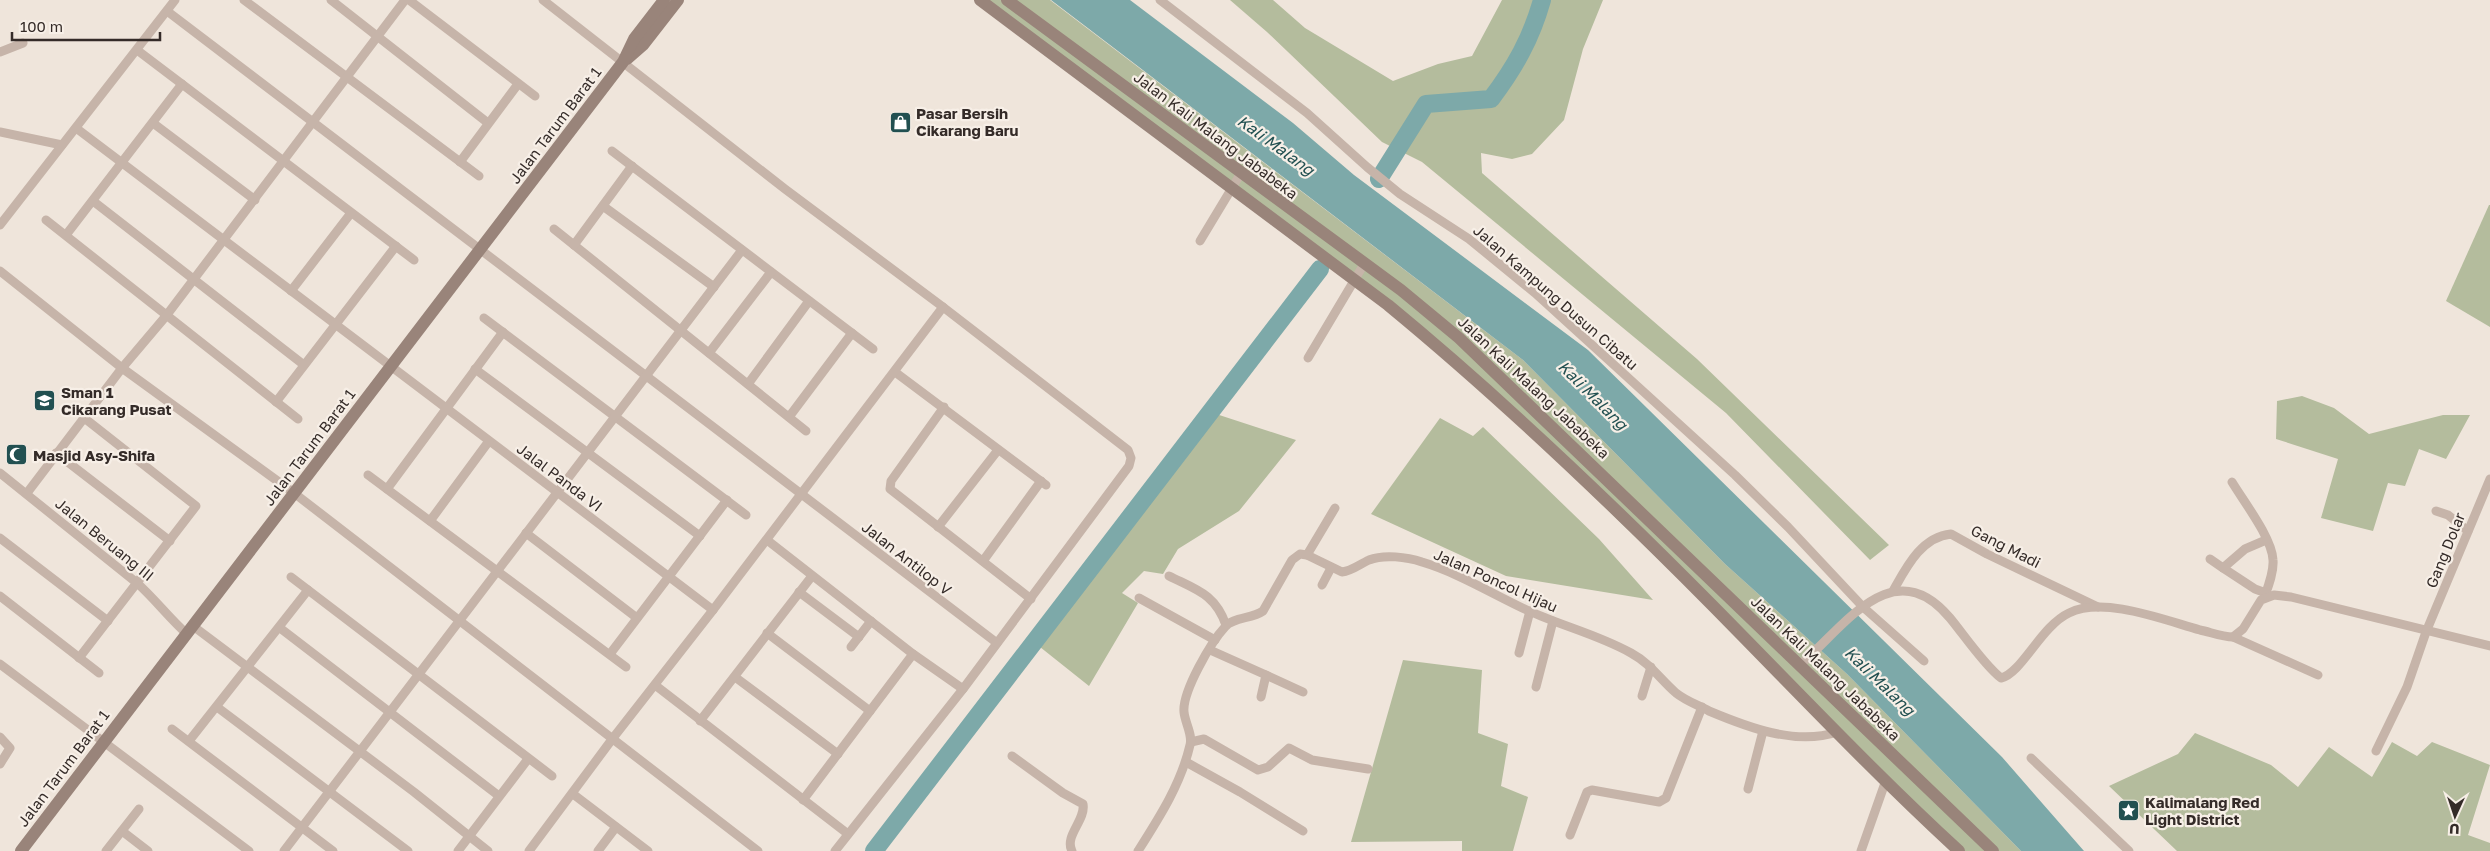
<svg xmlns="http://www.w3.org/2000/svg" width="2490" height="851" viewBox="0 0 2490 851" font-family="'Golos Text',sans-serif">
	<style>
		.green { fill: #b4bc9d }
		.water { fill: #7da9a9 }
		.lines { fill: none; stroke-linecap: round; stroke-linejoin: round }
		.river { stroke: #7da9a9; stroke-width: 18 }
		.street { stroke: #c6b4a9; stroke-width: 9 }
		.secondary { stroke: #99847a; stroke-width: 12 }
		.labels { text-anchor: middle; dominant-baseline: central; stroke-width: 4.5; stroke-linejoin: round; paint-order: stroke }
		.poi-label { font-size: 15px; font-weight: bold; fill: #342b28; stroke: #f7efe7; text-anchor: start }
		.street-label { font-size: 15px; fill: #342b28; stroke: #f7efe7 }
		.water-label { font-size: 16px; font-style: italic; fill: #225051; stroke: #f7efe7 }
	</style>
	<rect width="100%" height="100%" fill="#efe5db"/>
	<g class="green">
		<path d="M980 0H1050L1523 360 1725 564 1847 674 2021 851H1959L1446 353Z"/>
		<path d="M1230 0H1273L1305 28 1393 81 1438 64 1472 56 1502 0H1603L1583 49 1564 120 1532 154 1512 159 1481 153 1482 173 1697 359 1889 545 1870 560 1726 413 1422 162 1382 142 1267 32Z"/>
		<path d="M2489 205H2490V327L2446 301Z"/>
		<path d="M2302 396 2334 408 2369 434 2443 415H2470L2446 459 2419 449 2405 486 2388 483 2373 531 2321 518 2338 459 2276 439 2277 401Z"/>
		<path d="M1210 412 1296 440 1239 511 1178 549 1163 574 1144 571 1122 593 1138 603 1089 686 1035 643Z"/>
		<path d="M1440 418 1473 436 1483 427 1599 539 1653 600 1506 576 1371 514Z"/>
		<path d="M1403 660 1482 670 1478 733 1508 744 1501 786 1528 797 1513 851H1462V841L1351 842Z"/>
		<path d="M2195 733 2271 765 2298 787 2329 747 2372 777 2392 742 2417 756 2432 742 2490 765 2468 835 2490 843V851H2177L2109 786 2178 754Z"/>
	</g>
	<path class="water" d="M1051 0H1130L1293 123 1354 175 1588 350 2002 757 2084 851H2021L1847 674 1725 564 1523 360Z"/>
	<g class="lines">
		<g class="river">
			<path d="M1379 179 1426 104 1491 99C1515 67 1531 39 1542 0"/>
			<path d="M874 851 1320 269"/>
		</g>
		<g class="street">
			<path d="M244 0 479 176"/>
			<path d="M331 0 488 123"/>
			<path d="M409 0 535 96"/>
			<path d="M543 0 785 189 943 307 1128 450 1131 458 1129 466 963 689 835 851"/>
			<path d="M1160 0 1307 113 1367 167 1400 194 1469 239 1535 293 1735 475 1788 527 1863 607 1924 661"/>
			<path d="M167 11 997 643"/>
			<path d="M137 50 414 260"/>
			<path d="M0 52 23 43"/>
			<path d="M153 123 255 200"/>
			<path d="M76 128 713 610"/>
			<path d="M0 132 62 145"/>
			<path d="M612 151 873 349"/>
			<path d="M460 162 518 84"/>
			<path d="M93 201 304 365"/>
			<path d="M603 206 714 287"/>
			<path d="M46 220 298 419"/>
			<path d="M0 225 175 0"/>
			<path d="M554 229 806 431"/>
			<path d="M66 235 182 84"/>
			<path d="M1200 241 1241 173"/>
			<path d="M574 245 632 166"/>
			<path d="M0 271 122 368 294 493 758 851"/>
			<path d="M291 291 351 213"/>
			<path d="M484 318 746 515"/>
			<path d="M709 353 771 272"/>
			<path d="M1308 358 1364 264"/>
			<path d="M475 369 700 536"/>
			<path d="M895 372 1046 485"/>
			<path d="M748 384 809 301"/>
			<path d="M276 402 396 246"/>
			<path d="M944 407 891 481 890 489 1031 599"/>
			<path d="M789 417 852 333"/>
			<path d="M56 453 170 541"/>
			<path d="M0 473 137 583C155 599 169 618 187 634"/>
			<path d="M368 475 626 667"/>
			<path d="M2232 482C2244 502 2272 538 2273 560 2274 572 2268 587 2264 598"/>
			<path d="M387 489 503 332"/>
			<path d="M27 493 122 368 166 316 405 0"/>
			<path d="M2436 511 2448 515 2468 531"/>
			<path d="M430 521 489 441"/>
			<path d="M938 527 998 450"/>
			<path d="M526 533 637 618"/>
			<path d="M0 538 108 621"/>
			<path d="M767 540 913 654 963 689"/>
			<path d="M1307 555 1335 508"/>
			<path d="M2210 559 2223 568"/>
			<path d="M983 561 1041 481"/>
			<path d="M1169 576C1197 590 1215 594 1226 625"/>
			<path d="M291 577 552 776"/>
			<path d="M1322 585 1331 568"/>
			<path d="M1893 591C1906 568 1921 537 1951 534L1987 554 2098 607"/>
			<path d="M799 592 859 637"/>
			<path d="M2266 593 2255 589 2223 568 2245 549 2266 540"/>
			<path d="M0 596 99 673"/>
			<path d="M1139 598 1215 640"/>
			<path d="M193 626 414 792 488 851"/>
			<path d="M280 628 499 796"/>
			<path d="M767 633 870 711"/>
			<path d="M2233 637 2318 675"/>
			<path d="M851 647 871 621"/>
			<path d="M1210 650 1266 675 1261 697"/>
			<path d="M1519 653 1530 611"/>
			<path d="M610 654 727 500"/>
			<path d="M79 658 196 506 83 417"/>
			<path d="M0 664 249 851"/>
			<path d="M1800 665C1844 627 1893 550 1950 618 1964 635 1985 666 2001 678 2022 673 2041 626 2069 613 2104 596 2164 620 2200 630 2210 632 2222 637 2233 637L2243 629 2261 600 2274 595 2291 597 2490 646"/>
			<path d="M1266 675 1303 692"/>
			<path d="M735 677 838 754"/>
			<path d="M655 685 848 834"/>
			<path d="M1536 687 1553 621"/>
			<path d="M1642 696 1651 667"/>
			<path d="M217 707 408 851"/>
			<path d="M700 721 812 576"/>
			<path d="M172 729 333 851"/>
			<path d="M0 737 10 748 0 764"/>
			<path d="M189 741 308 590"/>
			<path d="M1191 742 1204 739 1258 770 1268 767 1289 748 1312 760 1368 769"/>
			<path d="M2376 751 2407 687 2426 632 2490 479"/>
			<path d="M1012 756 1063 793 1083 804C1086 820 1064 836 1072 851"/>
			<path d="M2031 758 2129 851"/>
			<path d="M1186 762 1240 792 1303 831"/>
			<path d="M1748 789 1763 731"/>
			<path d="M573 794 648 851"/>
			<path d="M803 800 913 654"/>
			<path d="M122 831 148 851"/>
			<path d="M1570 835 1587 792 1592 790 1659 802 1666 798 1702 707"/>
			<path d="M106 851 139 809"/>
			<path d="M284 851 742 250"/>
			<path d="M458 851 528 759"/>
			<path d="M529 851 613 738 713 610 943 307"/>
			<path d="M598 851 616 827"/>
			<path d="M1138 851C1159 818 1181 784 1190 745 1193 735 1185 723 1184 712 1182 692 1211 642 1225 627 1233 617 1252 619 1263 611L1292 560 1300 554 1307 555 1342 572C1352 571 1360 564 1369 560 1384 554 1407 557 1422 562 1459 573 1494 595 1529 611 1562 626 1599 635 1631 653 1651 664 1659 678 1676 693 1686 701 1698 705 1709 711 1747 727 1796 746 1837 732"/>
			<path d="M1861 851 1885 783"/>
		</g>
		<g class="secondary">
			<path d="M980 0 1388 305C1501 398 1609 501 1711 604 1793 687 1873 772 1959 851"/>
			<path d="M1007 0 1401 290 1459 338 1993 851"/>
			<path d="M627 59 643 45 678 0"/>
			<path d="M21 851 623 62 634 39 664 0"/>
		</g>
	</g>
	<defs>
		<symbol id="shop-square" viewBox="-11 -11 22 22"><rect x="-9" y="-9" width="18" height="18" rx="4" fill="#225051" stroke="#f7efe7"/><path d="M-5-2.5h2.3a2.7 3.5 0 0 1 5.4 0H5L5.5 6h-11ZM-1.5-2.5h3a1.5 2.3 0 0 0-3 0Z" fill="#fff"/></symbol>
		<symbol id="school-square" viewBox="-11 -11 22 22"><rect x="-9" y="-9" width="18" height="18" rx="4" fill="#225051" stroke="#f7efe7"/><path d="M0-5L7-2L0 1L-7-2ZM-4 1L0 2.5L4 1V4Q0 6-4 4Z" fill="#fff"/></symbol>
		<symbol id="mosque-square" viewBox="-11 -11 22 22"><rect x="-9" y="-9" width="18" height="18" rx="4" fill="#225051" stroke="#f7efe7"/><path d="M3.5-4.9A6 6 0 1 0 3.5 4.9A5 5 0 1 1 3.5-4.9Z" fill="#fff"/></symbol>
		<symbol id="sight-square" viewBox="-11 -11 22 22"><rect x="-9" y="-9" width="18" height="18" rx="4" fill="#225051" stroke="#f7efe7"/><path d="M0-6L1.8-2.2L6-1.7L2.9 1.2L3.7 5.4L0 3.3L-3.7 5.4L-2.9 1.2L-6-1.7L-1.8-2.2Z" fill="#fff"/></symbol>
	</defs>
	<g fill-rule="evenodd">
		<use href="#shop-square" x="888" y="110" width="25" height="25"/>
		<use href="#school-square" x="32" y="388" width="25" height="25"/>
		<use href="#mosque-square" x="4" y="442" width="25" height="25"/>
		<use href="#sight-square" x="2116" y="798" width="25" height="25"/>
	</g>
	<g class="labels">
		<g class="poi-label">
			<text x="916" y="113">Pasar Bersih<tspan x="916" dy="17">Cikarang Baru</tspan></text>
			<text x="61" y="392">Sman 1<tspan x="61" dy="17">Cikarang Pusat</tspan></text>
			<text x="33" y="455">Masjid Asy-Shifa</text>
			<text x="2145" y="802">Kalimalang Red<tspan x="2145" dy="17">Light District</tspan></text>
		</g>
		<g class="street-label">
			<text transform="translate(555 125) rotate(-53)">Jalan Tarum Barat 1</text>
			<text transform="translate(1216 135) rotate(37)">Jalan Kali Malang Jababeka</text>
			<text transform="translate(1556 297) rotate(41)">Jalan Kampung Dusun Cibatu</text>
			<text transform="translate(1534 387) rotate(43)">Jalan Kali Malang Jababeka</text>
			<text transform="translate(309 447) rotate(-53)">Jalan Tarum Barat 1</text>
			<text transform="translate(560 477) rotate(37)">Jalal Panda VI</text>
			<text transform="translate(105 539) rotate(39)">Jalan Beruang III</text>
			<text transform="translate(2006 546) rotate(27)">Gang Madi</text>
			<text transform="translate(2445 550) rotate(-68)">Gang Dolar</text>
			<text transform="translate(907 558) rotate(38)">Jalan Antilop V</text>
			<text transform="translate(1496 580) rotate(24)">Jalan Poncol Hijau</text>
			<text transform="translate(1826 668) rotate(44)">Jalan Kali Malang Jababeka</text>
			<text transform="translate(63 768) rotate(-53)">Jalan Tarum Barat 1</text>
		</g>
		<g class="water-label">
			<text transform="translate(1276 145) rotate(36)">Kali Malang</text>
			<text transform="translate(1593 395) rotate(45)">Kali Malang</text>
			<text transform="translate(1880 681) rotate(44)">Kali Malang</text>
		</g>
	</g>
	<g transform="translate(2455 816) rotate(183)" stroke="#f7efe7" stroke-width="4" paint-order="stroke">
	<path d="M0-4L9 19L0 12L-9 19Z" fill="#342b28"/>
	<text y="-8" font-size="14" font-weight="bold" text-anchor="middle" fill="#342b28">U</text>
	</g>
	<path d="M12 32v8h148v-8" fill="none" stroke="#342b28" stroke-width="2.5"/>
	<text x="20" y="32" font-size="15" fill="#342b28" stroke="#f7efe7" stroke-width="4" paint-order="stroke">100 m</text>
</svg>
